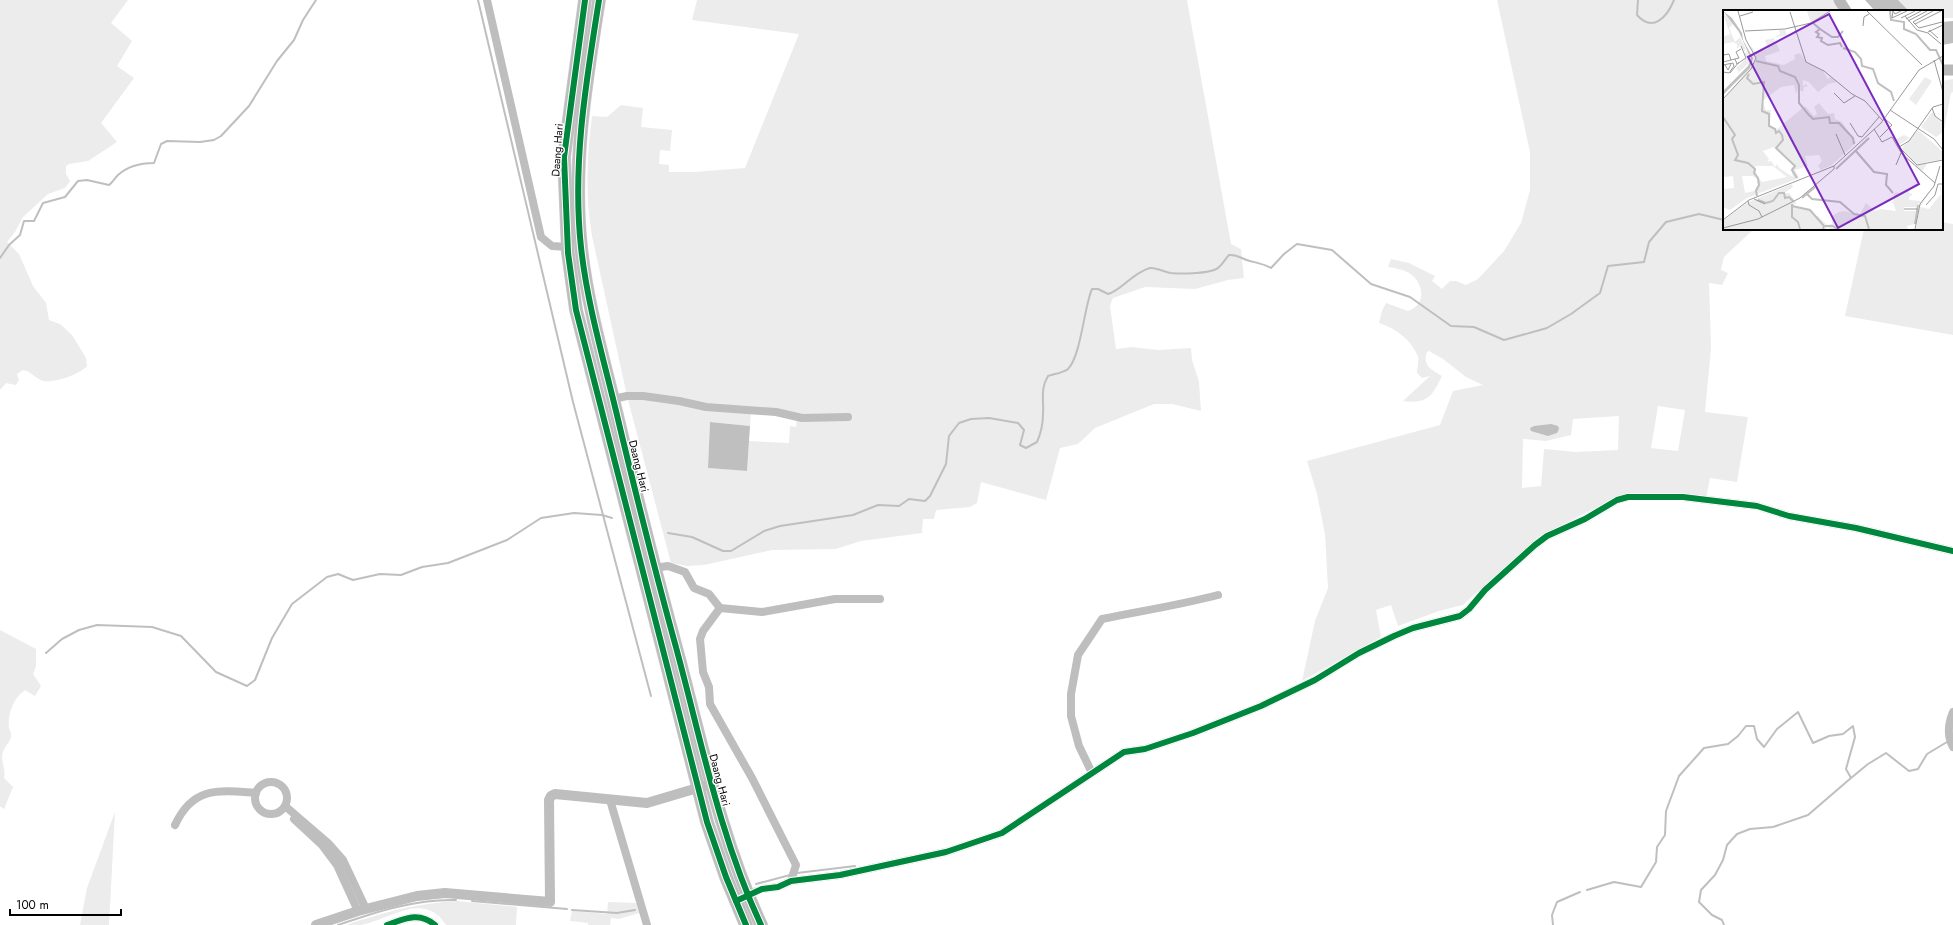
<svg xmlns="http://www.w3.org/2000/svg" width="1953" height="925" viewBox="0 0 1953 925" font-family="Jost,sans-serif">
	<style>
		.green { fill: #ececec; fill-rule: evenodd }
		.water { fill: #bfbfbf }
		.lines { fill: none; stroke-linecap: round; stroke-linejoin: round }
		.stream { stroke: #bfbfbf; stroke-width: 2 }
		.primary-casing { stroke: #dbdbdb; stroke-width: 14 }
		.minor { stroke: #bebebe; stroke-width: 8 }
		.tertiary { stroke: #bebebe; stroke-width: 10 }
		.secondary { stroke: #b8b8b8; stroke-width: 11 }
		.primary { stroke: #bebebe; stroke-width: 13 }
		.cycleway-casing { stroke: #fff; stroke-width: 8 }
		.cycleway { stroke: #00873e; stroke-width: 6 }
		.labels { text-anchor: middle; dominant-baseline: central; stroke-width: 3; stroke-linejoin: round; paint-order: stroke }
		.street-label { font-size: 11px; fill: #000; stroke: #fff }
		.inset-river { fill: none; stroke: #bfbfbf; stroke-width: 2 }
		.inset-road { fill: none; stroke: #999; stroke-width: 1 }
		.view { fill: #7b2cbf; fill-opacity: 0.15; stroke: #7b2cbf; stroke-width: 2 }
		.inset-edge { fill: none; stroke: #000; stroke-width: 2 }
	</style>
	<rect width="100%" height="100%" fill="#fff"/>
	<g class="green">
		<path d="M0 0H128L111 23 132 41 117 66 134 78 101 123 117 142 88 161 69 164 66 166V174L70 181 65 188 48 194 23 217 15 232 7 242 19 254 33 286 46 303 49 320 60 324 72 335 86 358 87 366C79 375 54 383 43 381 36 379 31 371 23 370L17 374 19 380 16 385 6 383 0 390Z"/>
		<path d="M697 0H1187L1231 244 1241 249 1244 278 1228 280 1195 289 1145 287 1113 298 1110 306 1116 349 1131 347 1158 350 1191 348 1192 360 1199 382 1201 411 1172 404H1154L1095 428 1078 444 1060 448 1046 500 981 482 977 503 970 507 936 510 934 519H923L922 533 861 541 836 549 772 550 704 565 687 566 671 563 627 396 592 236C585 196 587 156 592 116L607 117 621 105 643 108 641 127 672 130 670 151 660 150 659 164 669 165V172H694L745 168 799 34 692 20ZM751 413 797 418 796 427 790 426 789 443 749 441 747 471 708 468 710 422 750 426Z"/>
		<path d="M1497 0H1834L1842 11H1724V229H1754L1724 257 1721 270 1728 273 1722 285 1709 283 1711 348 1705 412 1748 417 1737 482 1710 478 1706 498 1640 494 1603 504 1538 537 1463 605 1439 611 1398 626 1391 605 1376 610 1381 637 1302 681 1315 621 1328 588 1325 534 1317 494 1307 461 1440 425 1453 391 1483 385 1466 377 1443 359 1429 351 1427 352C1422 366 1432 370 1442 376 1432 397 1427 404 1403 401L1430 376 1422 378 1417 373C1417 368 1419 361 1418 357 1412 340 1395 328 1379 323L1382 311 1386 303 1408 311C1427 305 1424 282 1409 273 1402 269 1395 268 1388 267L1391 259 1409 263 1435 276 1432 281 1442 289 1450 281H1456L1466 285 1478 279 1504 251 1521 223 1530 190V152ZM1658 406 1685 410 1678 451 1651 448ZM1619 416 1618 450 1576 452 1544 449 1541 486 1522 488 1523 439 1546 441 1571 435 1573 419Z"/>
		<path d="M1898 0H1953V18H1942V11H1909Z"/>
		<path d="M1953 79V92L1951 93 1942 140V81Z"/>
		<path d="M1942 222 1953 224V335L1845 316 1864 229H1942Z"/>
		<path d="M0 630 36 649V666L33 674 41 686 35 696 25 690C14 697 7 715 9 728 10 732 12 733 11 737 9 744 2 749 2 757 2 764 6 770 4 778L13 787 4 809 0 806Z"/>
		<path d="M115 812 109 925H80L87 888Z"/>
		<path d="M456 901 517 907 516 925H446C424 890 389 920 361 925 356 925 351 925 346 925 385 912 414 904 456 901Z"/>
		<path d="M608 902 636 903 639 913 619 919 611 918 610 925H588V923L570 921 572 911 607 914Z"/>
	</g>
	<g class="water">
		<path d="M1865 0H1898L1909 11H1875Z"/>
		<path d="M1953 21V43L1942 45V22Z"/>
		<path d="M710 422 750 426 747 471 708 468Z"/>
		<path d="M1551 424 1558 426 1559 429 1557 433 1548 436 1531 431 1530 428 1534 426Z"/>
	</g>
	<g class="lines">
		<g class="stream">
			<path d="M478 0 573 402 651 696"/>
			<path d="M1638 0 1637 15C1653 33 1667 17 1674 0"/>
			<path d="M0 258 9 245 20 235 24 221H34L43 203 65 197 78 181 87 180 109 185C113 182 114 179 118 175 128 166 141 163 154 163L161 144 167 141 200 142 214 140 221 136 249 106 277 61 294 40 303 20 316 0"/>
			<path d="M668 533 692 537 723 551H731L764 531 780 526 853 515 878 505 899 506 909 499 925 501 930 496 946 464 949 436 959 423 971 419 989 418 1018 423 1024 430 1020 445 1026 448 1037 442C1041 433 1043 424 1043 414 1044 400 1040 389 1048 376 1054 374 1063 373 1068 369 1081 356 1084 307 1092 289H1098L1108 294C1122 290 1132 273 1150 268 1156 267 1164 272 1171 273 1180 274 1213 274 1219 267 1223 264 1225 259 1229 255 1238 254 1241 259 1250 261 1258 263 1264 264 1271 268L1284 254 1297 244 1332 250 1371 284 1410 297 1451 326 1474 327 1504 340 1547 328 1571 314 1600 293 1608 266 1644 262 1649 242 1666 222 1699 214 1724 220"/>
			<path d="M46 653 62 639 79 630 97 625 152 627 181 636 216 672 247 686 255 680 272 638 292 604 327 577 338 574 353 580 380 574 401 575 422 567 448 563 507 540 541 518 574 513 602 515 612 518"/>
			<path d="M797 873 855 866"/>
			<path d="M756 884 790 875"/>
			<path d="M1587 890 1614 882 1641 887 1656 862 1657 847 1665 835 1666 811 1679 776 1704 748 1728 744 1738 736 1746 726H1754L1757 739 1764 747 1777 729 1798 712 1813 743 1829 736 1843 734 1853 726 1855 737 1846 769 1851 778 1868 764 1886 753 1909 771 1918 769 1927 754 1947 742"/>
			<path d="M472 901 567 909"/>
			<path d="M572 910 617 913 635 910"/>
			<path d="M338 925C376 912 415 899 456 900"/>
			<path d="M1553 925 1552 915 1557 902 1580 892"/>
			<path d="M1724 925 1722 920 1712 915 1699 902 1701 890 1715 875 1723 860 1727 845 1737 834 1750 829 1773 827 1808 815 1851 778"/>
		</g>
		<defs>
			<g id="primary">
				<path d="M585 0 564 157 568 253 576 310 707 822 726 877 746 925"/>
				<path d="M599 0C586 82 572 164 581 247 587 303 603 357 616 411 635 491 655 571 677 651 702 744 720 837 761 925"/>
			</g>
		</defs>
		<use href="#primary" class="primary-casing"/>
		<g class="minor">
			<path d="M487 0 541 237 552 246 567 247"/>
			<path d="M613 399 627 396H643L679 401 706 407 776 412 802 418 848 417"/>
			<path d="M654 568 668 566 685 572 694 588 709 594 720 608"/>
			<path d="M1953 712C1948 724 1947 736 1953 747"/>
			<path d="M1092 773 1079 746 1071 716V694L1078 655 1102 619C1141 611 1180 605 1218 595"/>
			<circle cx="271" cy="798" r="16"/>
			<path d="M610 800 647 925"/>
			<path d="M285 806 328 843 343 860 366 909"/>
			<path d="M294 819 322 845 337 865 358 911"/>
			<path d="M175 825C193 786 219 790 256 793"/>
			<path d="M791 881 796 865 752 778 710 704 709 687 703 672 700 639 703 631 720 608 762 612 835 599H880"/>
			<path d="M745 896 762 889 778 887 791 881 840 875 946 852 1002 833 1124 752 1145 749 1193 733 1261 706 1315 680 1359 653 1394 636 1413 628 1460 616 1469 609 1485 590 1535 545 1547 536 1585 519 1617 500 1628 497H1683L1757 506 1789 516 1856 528 1953 551"/>
			<path d="M387 925C404 919 419 911 435 925"/>
		</g>
		<path class="tertiary" d="M316 925 358 911 417 896 445 893 550 902 549 800 551 796 555 794 647 803 711 784"/>
		<g class="secondary">
			<path d="M1839 0 1846 11"/>
			<path d="M1942 70H1953"/>
		</g>
		<use href="#primary" class="primary"/>
		<defs>
			<g id="cycleway">
				<path d="M585 0 564 157 568 253 576 310 707 822 726 877 746 925"/>
				<path d="M599 0C586 82 572 164 581 247 587 303 603 357 616 411 635 491 655 571 677 651 702 744 720 837 761 925"/>
				<path d="M736 901 762 889 778 887 791 881 840 875 946 852 1002 833 1124 752 1145 749 1193 733 1261 706 1315 680 1359 653 1394 636 1413 628 1460 616 1469 609 1485 590 1535 545 1547 536 1585 519 1617 500 1628 497H1683L1757 506 1789 516 1856 528 1953 551"/>
				<path d="M387 925C404 919 419 911 435 925"/>
			</g>
		</defs>
		<use href="#cycleway" class="cycleway-casing"/>
		<use href="#cycleway" class="cycleway"/>
	</g>
	<g class="labels">
		<g class="street-label">
			<text transform="translate(557 150) rotate(-86)">Daang Hari</text>
			<text transform="translate(639 466) rotate(76)">Daang Hari</text>
			<text transform="translate(720 780) rotate(75)">Daang Hari</text>
		</g>
	</g>
	<g transform="translate(1723 10)">
		<rect width="220" height="220" fill="#fff"/>
		<path d="M84 1H106L88 13ZM0 3 9 12 23 39 21 41 17 35 14 39V34L10 32 0 34V27L7 24ZM10 14 17 27 12 32 6 18ZM56 20H62L64 25 51 28 57 41 42 46 43 51 61 55 72 49 71 45 77 43 84 53 100 61 105 69 107 67 114 72 105 74 95 82 86 72 80 70V76L83 74 85 76 81 77 80 82 75 79 73 84 71 75 58 77 39 91 43 100H48L47 115 54 119 82 96 91 106 94 104 91 97 96 93 105 104 111 103 112 109 119 112 133 133 109 155 98 160 95 156 99 151 96 145 82 146 85 156 72 160 76 168 24 188 7 200 0 197V179L11 178 10 166 0 167 1 89 33 50 26 34 33 42 45 39 42 30 51 28 57 24ZM51 137 71 156 68 158 70 167 56 158 54 154 52 157 48 151 44 152 46 149 40 141ZM32 156H50L64 167 39 172 34 166ZM19 166H30L34 169 35 175 31 181 22 183ZM24 42 28 51 16 62 13 58 24 48 21 44ZM202 67 209 71 193 95 186 89ZM209 102 220 114V122L213 127 198 117ZM195 120 219 141 220 149 194 154 178 139ZM181 125 187 128 176 135 175 138 193 155 204 154 199 162 177 141 173 136 171 130ZM214 171 197 197 206 199 218 184 217 178 218 175 220 219H193L197 194ZM69 174 70 177 61 183H66L72 191 73 193 70 196 87 199 92 207 95 206 104 215 109 214V206L116 202 122 201 136 206 143 193 152 201 158 199 173 201 170 193 167 192H170L171 184 174 182 177 184 186 180V183L190 184 186 187V190L198 191 193 197H181V201H194L192 214 184 216 185 219H108L104 217 103 219H0V211L23 193Z" fill="#ececec" fill-rule="evenodd"/>
		<path d="M0 1 9 8 19 23 20 30 30 48 27 58 0 85V81L25 56 28 49 16 22Z" fill="#bfbfbf"/>
		<path class="inset-river" d="M167 1 168 10 181 12V19L193 24 207 40H213L220 55M90 13 97 19 93 22 96 24 94 27 99 28 98 31 105 35 117 33 119 37M97 19 109 27H115L120 21M120 38 132 42 138 49 139 56 150 59 155 73 168 82 171 91M33 51 55 56 57 61 72 67 76 75V93L85 104 90 109 106 107 107 113H116L130 128 131 134M26 64 24 68 30 74 41 72 39 101 46 104V116L52 119 53 123 56 121 59 125 60 130 53 138 72 156 69 160 74 168M0 107 12 125 9 129 15 145 12 150 25 153 32 159 31 163 35 168 36 175 33 181 34 186M132 140 151 162 164 164 163 175 170 183M113 159 146 128M84 184 89 189 117 192 131 204 142 206 146 219M79 188 92 177M35 190 43 193 50 191 56 183H61L62 188 66 187 70 191M69 194V207L75 212 77 219M69 196 87 200 101 216 100 219M192 214 195 195M102 216H110L114 219"/>
		<path class="inset-road" d="M144 1 199 55M178 1 172 4 170 1 169 8 184 1M210 1 190 12 196 18 219 12M67 2 83 52 101 61 129 84 142 91 160 111M17 6 30 2M182 6 194 20 205 23 218 34M178 8 192 1M183 9 198 1M185 11 204 1M192 14 218 1M140 16 141 7 146 4M206 20 215 28M22 21 62 19 88 13 107 1M205 22 220 15M0 45 6 44 8 50M16 48 13 42 18 39M12 49 14 54 23 48 18 36M211 50 220 82M0 52 16 48M0 55 10 53 11 56 6 63 0 62M2 55 5 60 8 54M7 63 16 52M111 83 121 93 132 86M0 89 28 59 33 48 23 30 15 1M220 94 210 97 186 131 176 137 194 155 220 150M209 98 212 106 220 112M167 100 211 129 220 140M127 113 135 126 139 127 156 107M151 119 159 132 169 127 179 144 212 173M113 124 122 145M157 127 169 115 162 109M173 155 178 143M220 164V184M31 189 42 194M25 191 26 195 36 201 39 207M203 195 212 185 215 174H220M181 199H195M0 210 26 190 111 156 158 113 196 60 220 46M0 218 35 209 77 188 111 159V156M192 219 197 194 211 176 217 156"/>
		<path class="view" d="M106 4 196 174 115 218 25 47Z"/>
		<rect width="220" height="220" class="inset-edge"/>
	</g>
	<path d="M10 909v6h111v-6" fill="none" stroke="#000000" stroke-width="2"/>
	<text x="16" y="909" font-size="12" fill="#000000" stroke="#ffffff" stroke-width="3" paint-order="stroke">100 m</text>
</svg>
